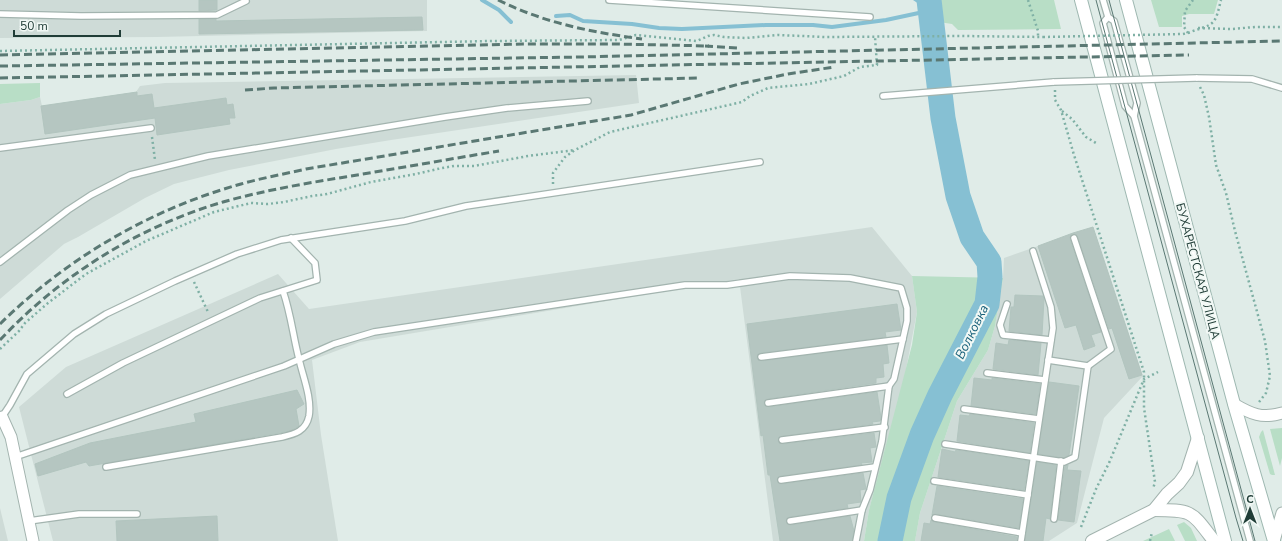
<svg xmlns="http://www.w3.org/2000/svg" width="1282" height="541" viewBox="0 0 1282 541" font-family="'Nunito Sans',sans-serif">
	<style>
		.built { fill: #cedbd7 }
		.green { fill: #b8dec6 }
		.water { fill: #86c0d3 }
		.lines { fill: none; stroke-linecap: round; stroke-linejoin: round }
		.stream { stroke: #86c0d3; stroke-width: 4 }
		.river { stroke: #86c0d3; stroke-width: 25 }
		.building { fill: #b5c6c1; stroke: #b2c5bf }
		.service-casing { stroke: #a3b4af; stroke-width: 8 }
		.minor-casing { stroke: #a3b4af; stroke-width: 13 }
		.tertiary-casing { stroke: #a3b4af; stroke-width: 14 }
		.secondary-casing { stroke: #9eb8b1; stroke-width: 14 }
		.path { stroke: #7fb0a5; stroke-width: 2.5; stroke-dasharray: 2 3; stroke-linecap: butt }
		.service { stroke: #fff; stroke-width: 5.5 }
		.minor { stroke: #fff; stroke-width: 11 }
		.tertiary { stroke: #fff; stroke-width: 12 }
		.secondary { stroke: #fff; stroke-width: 12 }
		.tram { stroke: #5a7873; stroke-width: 1 }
		.rail { stroke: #5a7873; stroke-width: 3; stroke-dasharray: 8 4; stroke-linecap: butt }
		.service-bridge-casing { stroke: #a3b4af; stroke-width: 8; stroke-linecap: butt }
		.path-bridge { stroke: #7fb0a5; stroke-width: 2.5; stroke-dasharray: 2 3; stroke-linecap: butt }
		.service-bridge { stroke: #fff; stroke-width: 5.5 }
		.labels { text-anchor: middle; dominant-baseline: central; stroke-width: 4; stroke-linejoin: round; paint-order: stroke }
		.street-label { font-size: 12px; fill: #203d37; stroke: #f1f8f5 }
		.water-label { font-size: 13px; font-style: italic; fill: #19617a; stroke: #f1f8f5 }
	</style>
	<rect width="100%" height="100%" fill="#e0ece8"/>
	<g class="built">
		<path d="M0 0H427V31L157 37 0 38Z"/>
		<path d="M636 75 639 103 391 140 336 149 229 170 174 184 145 198 78 237 64 244 0 299V104L31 100 40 97 42 106 136 92 140 86 165 83Z"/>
		<path d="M872 227 912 276 917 312 904 380 869 510 864 541H773L739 279 360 342 312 360 321 435 338 541H53L19 407 66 367 278 274 309 309Z"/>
		<path d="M1093 227 1143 376 1104 418 1077 523 1049 541H915L920 513 957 401 988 350 995 326 1003 278 1004 258Z"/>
		<path d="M0 508 8 541H0Z"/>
	</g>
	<g class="green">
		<path d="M941 0H1054L1061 29 958 30 952 24 939 22Z"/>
		<path d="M1151 0H1218L1214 14H1189L1182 16V27H1159Z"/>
		<path d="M40 83V97L31 100 0 104V84Z"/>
		<path d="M912 276 1003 278 995 326 988 350 957 401 920 513 915 541H864L869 510 912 345 917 312Z"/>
		<path d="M1282 428V458L1280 466 1270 429Z"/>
		<path d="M1263 430 1275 475H1272L1270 474 1259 437 1261 432Z"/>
		<path d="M1184 522 1191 528 1197 541H1185L1177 525Z"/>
		<path d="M1169 529 1175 541H1143Z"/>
	</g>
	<path class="water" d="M913 0H941L939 22H927L922 6Z"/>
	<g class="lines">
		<g class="stream">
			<path d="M482 0 499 10 511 22"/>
			<path d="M556 16 570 15 583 21 632 24 659 28 682 29 766 25H813L832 27 886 20 928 11"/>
		</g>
		<path class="river" d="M890 541 899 498 922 435 940 395 987 304 990 277 989 262 972 237 958 196 943 118 929 0"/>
	</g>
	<g class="building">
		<path d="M199 0H217V10L199 11Z"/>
		<path d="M422 17 423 30 199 34V19H216V21Z"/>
		<path d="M137 92V96L152 94 154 108 226 98 227 105 233 104 235 118H229L230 124 157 135 155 118 45 134 41 106Z"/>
		<path d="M1093 227 1142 375 1129 379 1112 328 1109 329 1077 235 1072 234 1070 237V239L1101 332 1091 335 1095 346 1084 350 1076 325 1065 328 1038 246 1073 233Z"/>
		<path d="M1015 295 1043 296 1044 299 1042 335 1009 331 1011 307H1014Z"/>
		<path d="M897 304 901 330 885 332 886 337 760 353 757 355V359L762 361 887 345 889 363 883 364 884 377 876 378V383L767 399 764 401V405L769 407 877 392 881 418 880 421 872 422 873 424 779 437 778 442 783 444 874 433 876 447 870 448 872 462 861 463 862 465 780 476 777 479 778 483 782 484 863 473 866 489 860 490 861 502 847 504 848 508 789 517 786 520 787 524 791 525 850 516 854 531 852 541H780L770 475H768L763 435 761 436 747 324Z"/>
		<path d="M1009 340 1041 343 1038 375 993 369 996 343 1008 345Z"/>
		<path d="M974 378 992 380V378L1040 384 1036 414 971 406Z"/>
		<path d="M1049 382 1079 386 1069 455 1063 458 1038 454Z"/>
		<path d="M297 390 304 404 296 409 299 426 290 431 89 466 86 462 38 476 35 464 90 443 196 422 194 414Z"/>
		<path d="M970 414 1034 423 1030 453 957 441 960 415 969 416Z"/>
		<path d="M942 449 955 452 956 450 1029 461 1024 490 938 477Z"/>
		<path d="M1037 462 1056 465 1050 519 1046 518 1043 541H1025Z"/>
		<path d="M1068 465 1067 470 1081 471 1074 522 1058 520 1065 466Z"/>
		<path d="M937 486 1023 499 1019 528 936 514 932 515Z"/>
		<path d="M217 516 218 541H117L116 521Z"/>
		<path d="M931 520 934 522 1017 537V541H921L924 523 930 524Z"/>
	</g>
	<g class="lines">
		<defs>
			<g id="service">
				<path d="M609 0 870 17"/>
				<path d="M1103 0 1108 17 1114 21 1137 103 1134 116 1250 541"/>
				<path d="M0 14 81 16 217 15 246 1"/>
				<path d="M1108 17 1103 23 1125 106 1134 116"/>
				<path d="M1196 78 1252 79 1282 88"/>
				<path d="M883 96 1054 82"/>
				<path d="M0 148 151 128"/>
				<path d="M0 262 68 210 91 195 130 175 208 156 445 117 507 108 588 101"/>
				<path d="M1007 304 1000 325 1003 335 1051 340"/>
				<path d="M761 357 903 339"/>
				<path d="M1048 360 1088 366 1111 349 1074 238"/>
				<path d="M987 373 1045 380"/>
				<path d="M67 394 123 363 260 298 317 280 315 263 291 238"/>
				<path d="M768 403 889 386"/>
				<path d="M964 409 1039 419"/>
				<path d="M2 417 10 405 27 374 74 334 106 314 175 281 237 254 281 240 405 221 466 206 760 162"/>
				<path d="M782 440 885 427"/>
				<path d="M945 444 1064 462 1075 457 1088 366"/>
				<path d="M15 457 284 366 334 344 374 332 685 285H727L790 276 850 278 901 288 907 308V321L894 379 889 386 882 441 870 490 862 510 856 541"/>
				<path d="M106 467 282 437C295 434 306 431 309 416 312 398 303 377 299 359 293 336 291 314 283 291"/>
				<path d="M781 480 875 467"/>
				<path d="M934 481 1028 495"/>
				<path d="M935 518 1022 533"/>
				<path d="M1054 519 1061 461"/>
				<path d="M29 521 79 514H137"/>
				<path d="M790 521 862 510"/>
				<path d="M1021 541 1053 328 1051 307 1033 251"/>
			</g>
			<g id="minor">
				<path d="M1234 404C1251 414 1262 419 1282 413"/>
				<path d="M2 417 11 437 33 541"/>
				<path d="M1274 541 1282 513"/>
			</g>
			<g id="tertiary">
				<path d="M1154 510C1193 510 1191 511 1214 541"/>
				<path d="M1092 541 1154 510 1167 494 1179 483 1187 472 1198 438"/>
			</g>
			<g id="secondary">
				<path d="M1081 0 1225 541"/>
				<path d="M1126 0 1234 404 1274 541"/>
			</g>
		</defs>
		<use href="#service" class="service-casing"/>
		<use href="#minor" class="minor-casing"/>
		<use href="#tertiary" class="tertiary-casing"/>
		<use href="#secondary" class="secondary-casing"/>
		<g class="path">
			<path d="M1028 0 1038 31V36"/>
			<path d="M1198 28 1232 29 1255 27H1282"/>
			<path d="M1188 33C1194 30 1210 27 1214 21 1218 15 1219 7 1221 0"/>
			<path d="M1183 34 1188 33 1184 27 1185 11 1193 0"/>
			<path d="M0 51 491 41 619 40 636 35 697 41 708 36 714 35 724 37 746 38 778 35 825 37 964 36 1043 37"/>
			<path d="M1200 87 1204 95 1209 117 1216 165 1226 193 1235 231 1265 341 1270 376 1266 393 1259 402"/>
			<path d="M1055 90V100L1061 110 1074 155 1144 372V408L1155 482 1153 489"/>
			<path d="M1062 111 1072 119 1086 137 1096 143"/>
			<path d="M152 137 155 160"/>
			<path d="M553 184V173L565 157 575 150 610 132 742 102 750 96 768 88 809 84 844 76 860 67 877 65 875 37"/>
			<path d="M194 282 208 312"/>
			<path d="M0 349 19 331 25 323 48 303 86 274 146 241 214 212 251 203 268 204 284 202 312 196 327 194 371 182 416 174 442 168 454 166H474L528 156 575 150"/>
			<path d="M1081 527 1096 489 1109 463 1144 379 1158 372"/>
			<path d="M1150 541 1152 532"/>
		</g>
		<use href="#service" class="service"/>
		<use href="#minor" class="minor"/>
		<use href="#tertiary" class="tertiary"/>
		<use href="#secondary" class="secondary"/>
		<g class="tram">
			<path d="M1096 0 1236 518 1243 541"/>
			<path d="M1109 0 1255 541"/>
		</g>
		<g class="rail">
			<path d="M498 0C545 23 590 32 642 39"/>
			<path d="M705 46 739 48"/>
			<path d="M0 55 523 44H618L709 46"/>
			<path d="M0 66 580 57 1282 41"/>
			<path d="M0 78 1189 55"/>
			<path d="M245 90 274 88 700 78"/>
			<path d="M0 324C67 258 151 209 241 184 262 178 284 174 306 169L631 115 739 84 788 74 834 67"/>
			<path d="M0 340C61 275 138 227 223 202 265 190 308 183 351 176 400 168 450 159 499 151"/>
		</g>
		<defs>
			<path id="service-bridge" d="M1054 82 1196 78"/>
		</defs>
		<use href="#service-bridge" class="service-bridge-casing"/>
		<path class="path-bridge" d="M1043 37 1183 34"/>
		<use href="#service-bridge" class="service-bridge"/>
	</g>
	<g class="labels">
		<g class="street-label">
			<text transform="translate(1198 271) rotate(75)">БУХАРЕСТСКАЯ УЛИЦА</text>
		</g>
		<g class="water-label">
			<text transform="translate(972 332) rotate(-64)">Волковка</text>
		</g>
	</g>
	<g transform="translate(1250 509)" stroke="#f1f8f5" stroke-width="3" paint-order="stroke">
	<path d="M0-3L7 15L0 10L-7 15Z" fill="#203d37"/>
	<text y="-6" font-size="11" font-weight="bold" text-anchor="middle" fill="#203d37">С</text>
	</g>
	<path d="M14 30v6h106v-6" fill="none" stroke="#203d37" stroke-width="2"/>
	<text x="20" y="30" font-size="12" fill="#203d37" stroke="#f1f8f5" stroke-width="3" paint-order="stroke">50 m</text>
</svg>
